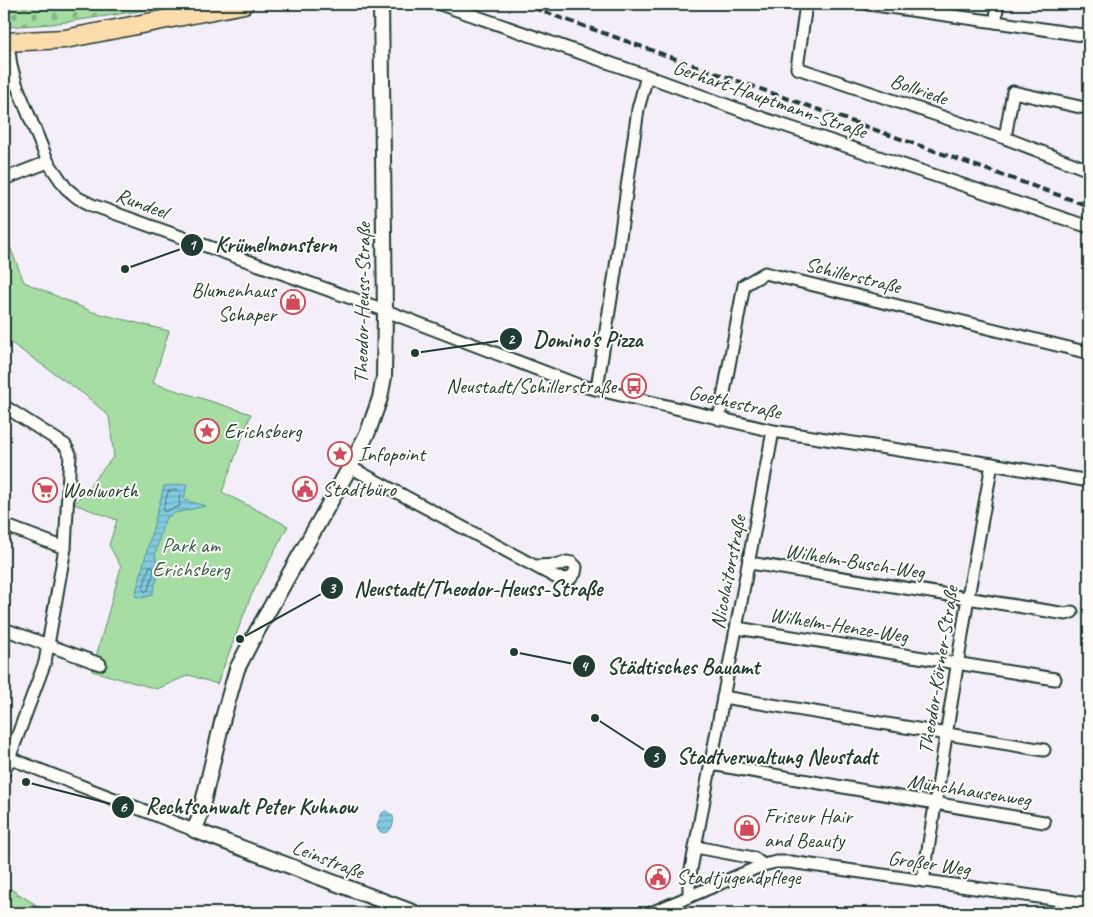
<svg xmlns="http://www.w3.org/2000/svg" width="1093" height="917" viewBox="0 0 1093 917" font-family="Caveat,sans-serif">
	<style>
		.green { fill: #a5dda2; stroke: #628d6b }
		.forest { fill: url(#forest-firs); stroke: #628d6b }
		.cemetery { fill: url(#cemetery-stones); stroke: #628d6b }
		.water { fill: url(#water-rules); stroke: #5a929c }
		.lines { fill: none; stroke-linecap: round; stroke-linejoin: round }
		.shore { stroke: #467679; stroke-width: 1 }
		.minor-casing { stroke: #1f3d34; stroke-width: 15 }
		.tertiary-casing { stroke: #1f3d34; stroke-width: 18 }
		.primary-casing { stroke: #1f3d34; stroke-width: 21 }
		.minor { stroke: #fdfcf7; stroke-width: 11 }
		.tertiary { stroke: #fdfcf7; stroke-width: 14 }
		.primary { stroke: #fcdcac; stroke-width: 18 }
		.rail { stroke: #1f3d34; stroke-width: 4; stroke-dasharray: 8 4; stroke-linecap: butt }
		.labels { text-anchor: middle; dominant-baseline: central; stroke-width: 4; stroke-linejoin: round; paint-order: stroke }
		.street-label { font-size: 21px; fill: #1f3d34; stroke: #fdfcf7 }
		.poi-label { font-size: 21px; fill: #1f3d34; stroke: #fdfcf7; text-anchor: start }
		.park-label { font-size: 21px; fill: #3a5d4a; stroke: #fdfcf7 }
		.leader { fill: none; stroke: #1f3d34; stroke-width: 2 }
		.callout-dot { fill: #1f3d34; stroke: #fdfcf7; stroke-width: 2 }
		.mark-label { font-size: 15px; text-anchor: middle; font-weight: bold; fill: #fff }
		.callout-label { font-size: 22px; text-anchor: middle; font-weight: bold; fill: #1f3d34; stroke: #fdfcf7; stroke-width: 4; stroke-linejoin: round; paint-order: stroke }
	</style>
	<defs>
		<pattern id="forest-firs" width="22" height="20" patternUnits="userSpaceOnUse" patternTransform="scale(1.25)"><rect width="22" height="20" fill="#a5dda2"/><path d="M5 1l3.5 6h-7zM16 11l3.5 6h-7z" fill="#86b485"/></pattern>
		<pattern id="cemetery-stones" width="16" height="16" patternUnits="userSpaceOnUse" patternTransform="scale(1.25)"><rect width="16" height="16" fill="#a5dda2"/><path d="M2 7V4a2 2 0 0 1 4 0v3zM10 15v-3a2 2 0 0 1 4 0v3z" fill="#86b485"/></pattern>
		<pattern id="water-rules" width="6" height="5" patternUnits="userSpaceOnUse" patternTransform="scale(1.25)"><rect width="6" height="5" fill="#81cbe1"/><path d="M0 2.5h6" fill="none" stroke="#69a6b7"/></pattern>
	</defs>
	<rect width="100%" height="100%" fill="#f4eef9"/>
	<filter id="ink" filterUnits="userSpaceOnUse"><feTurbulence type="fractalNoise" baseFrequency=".02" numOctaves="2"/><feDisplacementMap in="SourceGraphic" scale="10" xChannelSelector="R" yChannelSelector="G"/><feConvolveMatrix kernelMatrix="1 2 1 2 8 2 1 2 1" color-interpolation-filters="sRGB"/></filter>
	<g filter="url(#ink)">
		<path class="green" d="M6 237 24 282 93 312 169 331 153 383 251 414 222 492 288 526 251 596 217 684 189 675 157 689 92 671 121 567 109 545 117 520 74 504 114 456 109 416 85 395 4 338V240Z"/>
		<path class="forest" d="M6 886 49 913H4V890Z"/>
		<path class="cemetery" d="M7 4H187L52 24 4 27Z"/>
		<g class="water">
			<path d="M187 484 184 500 206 506 175 513 166 518 163 525 155 555 159 572 152 595 142 598 135 596 164 486Z"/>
			<path d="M386 811 393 816C395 823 391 833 383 833L378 830 377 825 382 813Z"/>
		</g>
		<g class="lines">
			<g class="shore">
				<path d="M177 490 180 492 179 499 180 506 164 512 163 510 168 492Z"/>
				<path d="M150 566 153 567 154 572 148 590 145 592 143 589Z"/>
			</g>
			<defs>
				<g id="minor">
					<path d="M440 4 647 76 762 118 1089 227"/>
					<path d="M806 4 797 68 1005 138 1089 170"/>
					<path d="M868 4 996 22"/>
					<path d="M997 4 996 22 1089 36"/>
					<path d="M8 43 11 66 17 86 48 162 66 188 78 198 92 205 376 307 578 385 773 431 992 464 1089 481"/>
					<path d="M1005 138 1013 92 1089 109"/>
					<path d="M4 179 48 162"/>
					<path d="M597 388 615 273 638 109 647 76"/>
					<path d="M4 406 65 445 70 454 65 548 45 662 4 772"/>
					<path d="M719 419 744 285 765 273 1089 353"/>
					<path d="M350 467 557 578 570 579 575 573 576 567 572 563 567 562 558 565 536 566"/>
					<path d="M4 525 65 548"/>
					<path d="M750 563 1066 614 1072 612"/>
					<path d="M737 628 1055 679"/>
					<path d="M4 629 100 664"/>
					<path d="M723 697 1044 750"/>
					<path d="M4 756 194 830"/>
					<path d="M711 764 1044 822"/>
					<path d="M696 847 754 858 763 865"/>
					<path d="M923 881 968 597 992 464"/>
					<path d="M689 896V880L773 431"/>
					<path d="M651 913 763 865 776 862H790L1089 904"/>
				</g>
				<path id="tertiary" d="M381 4 385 311 384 377 380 398 368 432 350 467 252 640 237 669 223 718 199 819 194 830 415 913"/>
				<path id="primary" d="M4 42 65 39 244 4"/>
			</defs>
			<use href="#minor" class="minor-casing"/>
			<use href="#tertiary" class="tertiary-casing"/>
			<use href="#primary" class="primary-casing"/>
			<use href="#minor" class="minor"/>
			<use href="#tertiary" class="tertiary"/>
			<use href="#primary" class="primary"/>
			<path class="rail" d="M522 4 1089 206"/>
		</g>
	</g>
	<defs>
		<symbol id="shop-ring" viewBox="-11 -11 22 22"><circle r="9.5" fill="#fdfcf7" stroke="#d1495b" stroke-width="1.5"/><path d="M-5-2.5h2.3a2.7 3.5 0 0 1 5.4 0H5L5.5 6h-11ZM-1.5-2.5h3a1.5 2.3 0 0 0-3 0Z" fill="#d1495b"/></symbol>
		<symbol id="bus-ring" viewBox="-11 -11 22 22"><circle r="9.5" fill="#fdfcf7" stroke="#d1495b" stroke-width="1.5"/><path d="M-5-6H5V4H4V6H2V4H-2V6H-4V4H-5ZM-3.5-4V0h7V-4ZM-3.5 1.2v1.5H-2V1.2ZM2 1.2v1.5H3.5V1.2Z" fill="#d1495b"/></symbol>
		<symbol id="sight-ring" viewBox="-11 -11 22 22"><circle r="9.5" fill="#fdfcf7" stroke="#d1495b" stroke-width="1.5"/><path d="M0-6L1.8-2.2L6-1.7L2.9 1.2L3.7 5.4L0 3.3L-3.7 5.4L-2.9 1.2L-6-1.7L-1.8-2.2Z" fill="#d1495b"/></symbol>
		<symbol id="civic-ring" viewBox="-11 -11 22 22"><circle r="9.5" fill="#fdfcf7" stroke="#d1495b" stroke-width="1.5"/><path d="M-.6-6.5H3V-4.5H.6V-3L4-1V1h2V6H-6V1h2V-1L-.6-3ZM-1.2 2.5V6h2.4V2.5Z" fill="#d1495b"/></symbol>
		<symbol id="supermarket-ring" viewBox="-11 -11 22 22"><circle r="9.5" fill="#fdfcf7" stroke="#d1495b" stroke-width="1.5"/><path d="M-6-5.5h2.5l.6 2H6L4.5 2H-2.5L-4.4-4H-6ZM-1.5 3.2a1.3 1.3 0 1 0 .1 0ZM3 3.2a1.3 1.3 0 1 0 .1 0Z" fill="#d1495b"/></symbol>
	</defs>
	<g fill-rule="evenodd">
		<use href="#shop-ring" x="279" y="288" width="28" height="28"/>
		<use href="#bus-ring" x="620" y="372" width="28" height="28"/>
		<use href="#sight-ring" x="193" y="417" width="28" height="28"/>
		<use href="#sight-ring" x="326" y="440" width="28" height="28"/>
		<use href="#civic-ring" x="291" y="475" width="28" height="28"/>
		<use href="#supermarket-ring" x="31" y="476" width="28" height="28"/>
		<use href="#shop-ring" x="733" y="814" width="28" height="28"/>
		<use href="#civic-ring" x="644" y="863" width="28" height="28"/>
	</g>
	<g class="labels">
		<g class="street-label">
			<text transform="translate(919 89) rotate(19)">Bollriede</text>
			<text transform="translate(770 99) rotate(19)">Gerhart-Hauptmann-Straße</text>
			<text transform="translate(142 203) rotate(20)">Rundeel</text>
			<text transform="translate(853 275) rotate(14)">Schillerstraße</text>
			<text transform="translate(362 303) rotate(-89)">Theodor-Heuss-Straße</text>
			<text transform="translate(735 402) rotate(13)">Goethestraße</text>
			<text transform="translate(855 561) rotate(9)">Wilhelm-Busch-Weg</text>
			<text transform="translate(728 572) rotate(-79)">Nicolaitorstraße</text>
			<text transform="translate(839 625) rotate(9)">Wilhelm-Henze-Weg</text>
			<text transform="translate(938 670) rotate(-81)">Theodor-Körner-Straße</text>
			<text transform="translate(969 790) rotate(9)">Münchhausenweg</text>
			<text transform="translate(328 859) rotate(21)">Leinstraße</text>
			<text transform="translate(929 863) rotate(8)">Großer Weg</text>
		</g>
		<g class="poi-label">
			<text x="276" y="290" text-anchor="end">Blumenhaus<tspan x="276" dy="24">Schaper</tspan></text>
			<text x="616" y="386" text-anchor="end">Neustadt/Schillerstraße</text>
			<text x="224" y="431">Erichsberg</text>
			<text x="358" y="454">Infopoint</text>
			<text x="322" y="489">Stadtbüro</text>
			<text x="62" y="490">Woolworth</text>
			<text x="764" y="816">Friseur Hair<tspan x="764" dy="24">and Beauty</tspan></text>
			<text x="676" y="877">Stadtjugendpflege</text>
		</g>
		<g class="park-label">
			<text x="191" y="545">Park am<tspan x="191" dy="24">Erichsberg</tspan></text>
		</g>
	</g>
	<path class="leader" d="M125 269L192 245M415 353L511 339M240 639L332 588M514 652L584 666M595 718L655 757M26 782L123 807"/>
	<g class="callout-dot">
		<circle cx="125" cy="269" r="5"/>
		<circle cx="415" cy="353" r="5"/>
		<circle cx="240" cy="639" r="5"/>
		<circle cx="514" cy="652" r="5"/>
		<circle cx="595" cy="718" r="5"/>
		<circle cx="26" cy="782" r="5"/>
		<circle cx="192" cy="245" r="12"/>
		<circle cx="511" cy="339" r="12"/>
		<circle cx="332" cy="588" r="12"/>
		<circle cx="584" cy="666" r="12"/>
		<circle cx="655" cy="757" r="12"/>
		<circle cx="123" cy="807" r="12"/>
	</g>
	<g class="mark-label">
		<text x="192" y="250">1</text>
		<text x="511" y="344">2</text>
		<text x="332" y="593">3</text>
		<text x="584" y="671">4</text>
		<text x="655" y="762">5</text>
		<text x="123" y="812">6</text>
	</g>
	<g class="callout-label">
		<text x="276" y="252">Krümelmonstern</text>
		<text x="588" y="347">Domino's Pizza</text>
		<text x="478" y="596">Neustadt/Theodor-Heuss-Straße</text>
		<text x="683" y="674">Städtisches Bauamt</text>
		<text x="777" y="764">Stadtverwaltung Neustadt</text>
		<text x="251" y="814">Rechtsanwalt Peter Kuhnow</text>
	</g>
	<rect width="1093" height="917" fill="none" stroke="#fdfcf7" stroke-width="20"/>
	<rect x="10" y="10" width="1073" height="897" fill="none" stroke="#1f3d34" stroke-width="2" filter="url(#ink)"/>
</svg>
